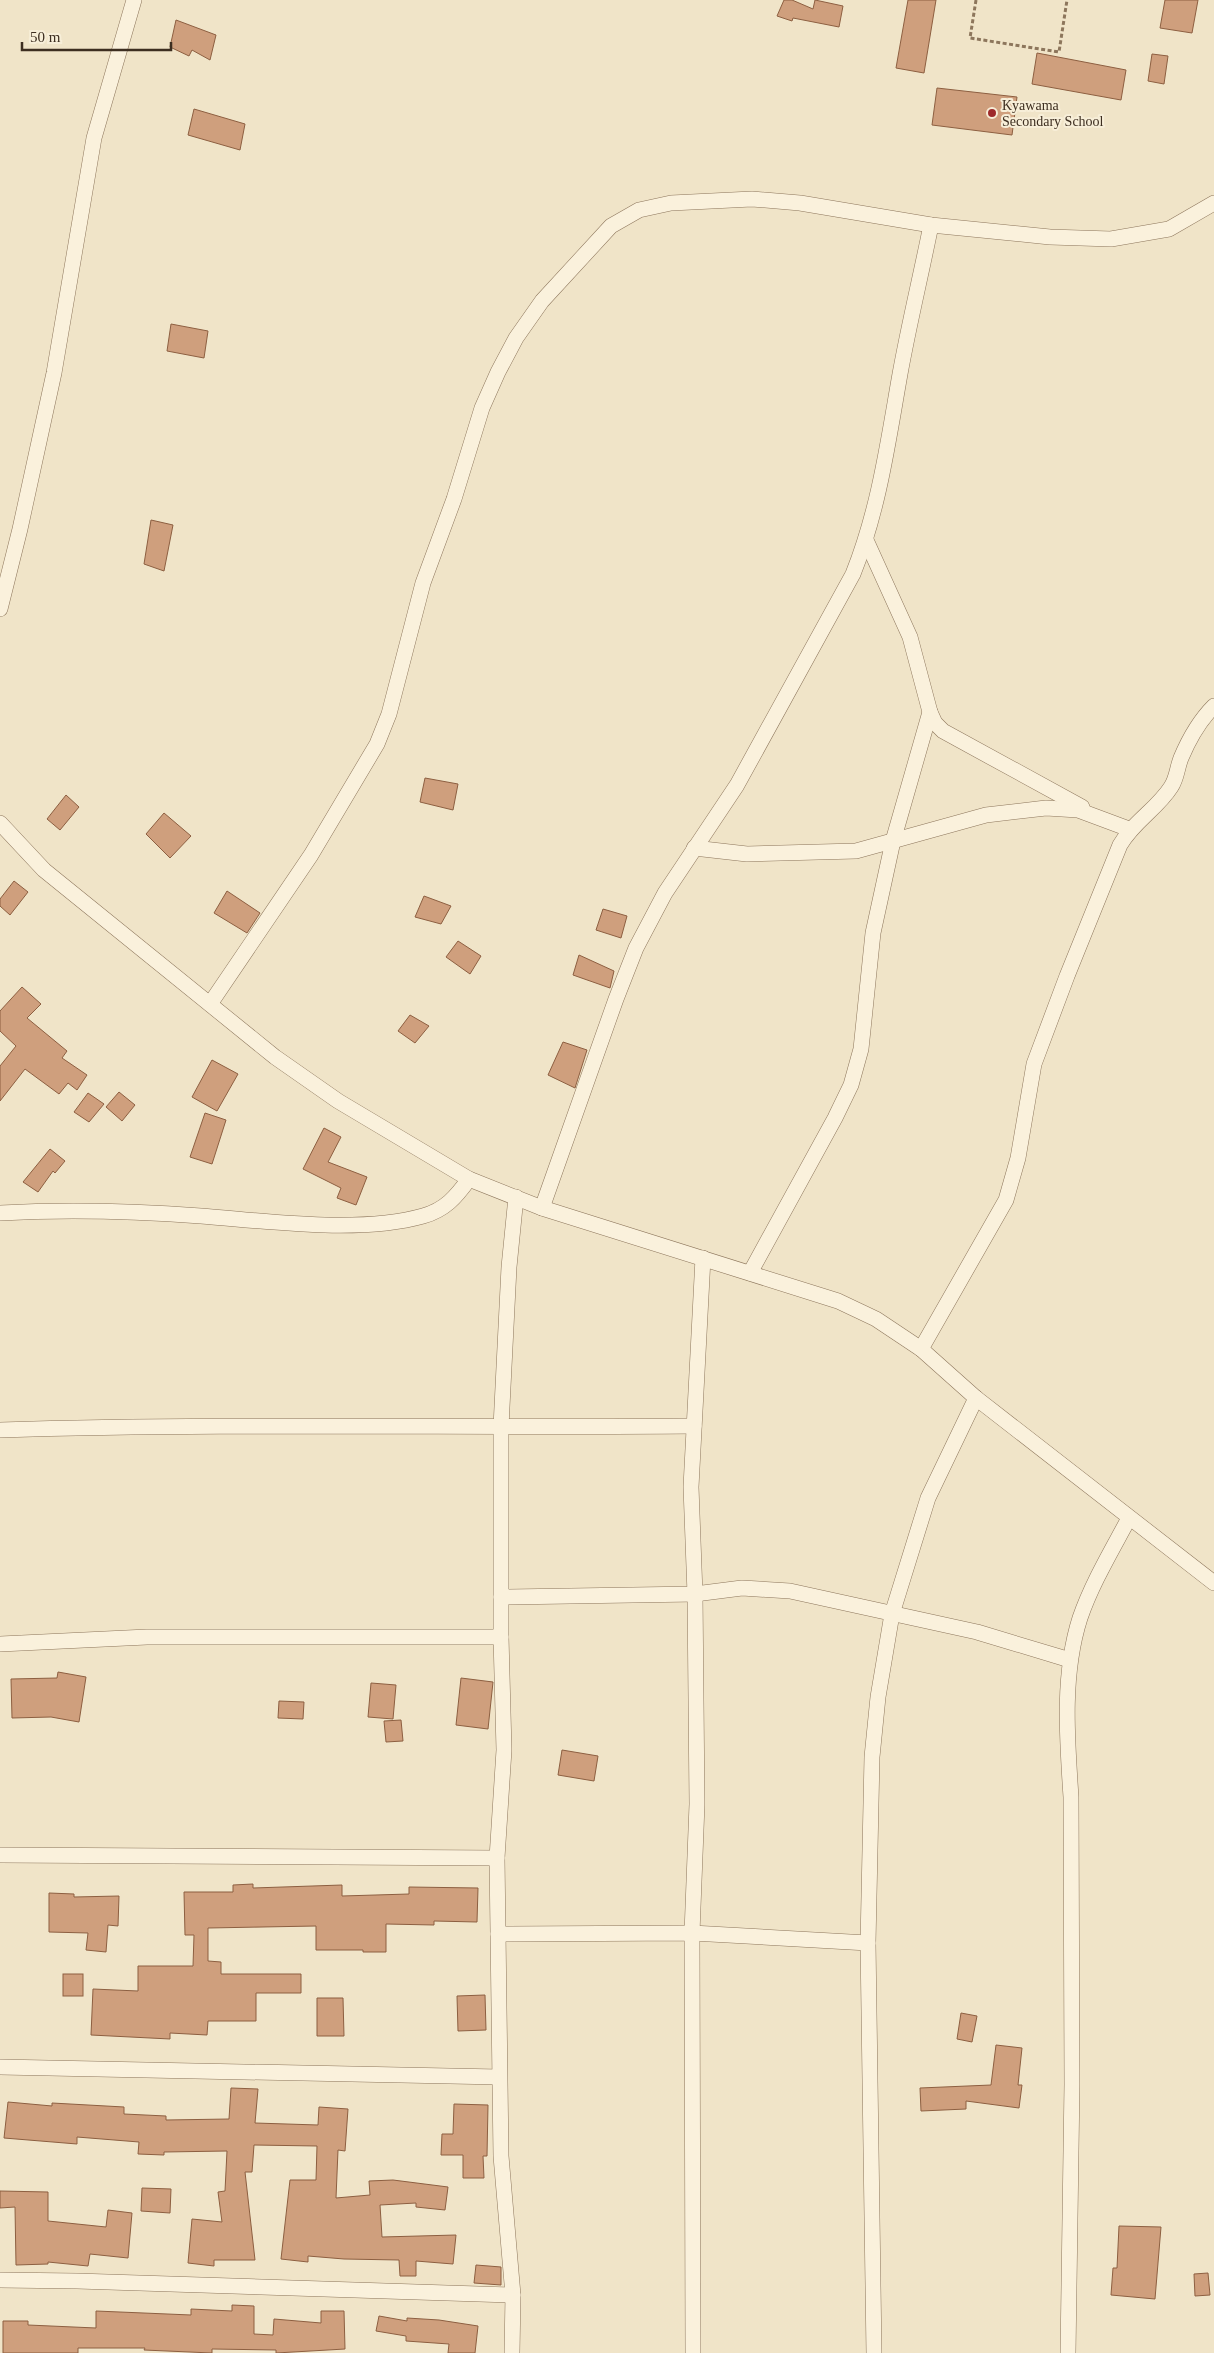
<svg xmlns="http://www.w3.org/2000/svg" width="1214" height="2353" viewBox="0 0 1214 2353" font-family="Georgia,serif">
	<style>
		.building { fill: #cf9f7d; stroke: #8d5f41 }
		.lines { fill: none; stroke-linecap: round; stroke-linejoin: round }
		.minor-casing { stroke: #8d765c; stroke-width: 16 }
		.path { stroke: #8d765c; stroke-width: 3; stroke-dasharray: 4 2.5; stroke-linecap: butt }
		.minor { stroke: #faf1dc; stroke-width: 15 }
		.poi-dot { fill: #9e2a2b; stroke: #f7eed8; stroke-width: 2 }
		.labels { text-anchor: middle; dominant-baseline: central; stroke-width: 4; stroke-linejoin: round; paint-order: stroke }
		.poi-label { font-size: 14px; fill: #3d2e20; stroke: #f7eed8; text-anchor: start }
	</style>
	<rect width="100%" height="100%" fill="#f0e4c8"/>
	<g class="building">
		<path d="M784 0H792L813 9 815 0 843 6 839 27 793 18 792 21 777 16Z"/>
		<path d="M908 0H936L924 73 896 68Z"/>
		<path d="M1165 0H1198L1192 33 1160 28Z"/>
		<path d="M176 20 216 35 210 60 192 50 189 56 170 47Z"/>
		<path d="M1037 53 1126 70 1121 100 1032 84Z"/>
		<path d="M1152 54 1168 56 1164 84 1148 81Z"/>
		<path d="M937 88 1017 97 1012 135 932 125Z"/>
		<path d="M194 109 245 124 240 150 188 135Z"/>
		<path d="M171 324 208 331 204 358 167 351Z"/>
		<path d="M151 520 173 525 164 571 144 564Z"/>
		<path d="M425 778 458 784 453 810 420 802Z"/>
		<path d="M66 795 79 807 60 830 47 819Z"/>
		<path d="M164 813 191 836 170 858 146 834Z"/>
		<path d="M14 881 28 892 10 915 0 906V899Z"/>
		<path d="M227 891 260 913 247 933 214 913Z"/>
		<path d="M424 896 451 906 441 924 415 917Z"/>
		<path d="M603 909 627 916 621 938 596 930Z"/>
		<path d="M458 941 481 956 470 974 446 957Z"/>
		<path d="M579 955 614 971 610 988 573 975Z"/>
		<path d="M22 987 41 1004 27 1018 67 1051 62 1058 87 1075 77 1090 68 1083 59 1094 25 1069 0 1101V1066L16 1046 0 1031V1011Z"/>
		<path d="M410 1015 429 1026 415 1043 398 1031Z"/>
		<path d="M563 1042 587 1050 575 1088 548 1075Z"/>
		<path d="M212 1060 238 1074 217 1111 192 1097Z"/>
		<path d="M119 1092 135 1105 122 1121 106 1107Z"/>
		<path d="M88 1093 104 1104 89 1122 74 1112Z"/>
		<path d="M205 1113 226 1120 212 1164 190 1157Z"/>
		<path d="M324 1128 341 1137 328 1162 367 1177 356 1205 337 1198 341 1188 303 1169Z"/>
		<path d="M50 1149 65 1161 55 1173 53 1171 38 1192 23 1182Z"/>
		<path d="M58 1672 86 1677 79 1722 51 1717 12 1718 11 1679 57 1678Z"/>
		<path d="M461 1678 493 1682 488 1729 456 1725Z"/>
		<path d="M371 1683 396 1685 393 1719 368 1717Z"/>
		<path d="M279 1701 304 1702 303 1719 278 1718Z"/>
		<path d="M401 1720 403 1741 386 1742 384 1721Z"/>
		<path d="M562 1750 598 1756 594 1781 558 1775Z"/>
		<path d="M253 1884V1888L342 1885V1896L409 1894V1887L478 1888 477 1922 434 1921V1925L386 1924V1952H363V1950H316V1926L208 1928V1961L221 1962V1974H301V1993H256V2021H208L207 2035 170 2033V2039L91 2035 93 1989 138 1991V1966H193L194 1935H185L184 1892H233V1885Z"/>
		<path d="M49 1893 74 1894V1897L119 1896 118 1926 108 1925 106 1952 86 1950 88 1933 49 1932Z"/>
		<rect x="63" y="1974" width="20" height="22"/>
		<path d="M485 1995 486 2030 458 2031 457 1996Z"/>
		<path d="M317 1998H343L344 2036H317Z"/>
		<path d="M961 2013 977 2016 972 2042 957 2039Z"/>
		<path d="M996 2045 1022 2048 1018 2085H1022L1019 2108 966 2101V2109L921 2111 920 2088 991 2085Z"/>
		<path d="M231 2088 258 2089 255 2123 318 2125 319 2107 348 2109 345 2151 338 2150 336 2198 370 2195 369 2181 393 2180 448 2187 445 2210 416 2207V2203L380 2205 382 2237 456 2235 453 2264 416 2261V2276H400L399 2260 344 2259 308 2256V2262L281 2259 290 2180H316L317 2146 254 2145 252 2172H245L255 2260H214V2266L188 2263 192 2219 222 2222 218 2192 225 2191 227 2151 164 2152V2155L138 2154 139 2142 77 2137V2144L4 2138 8 2102 52 2106V2103L124 2107V2114L166 2116V2120L229 2119Z"/>
		<path d="M454 2104 488 2105 487 2156H483L484 2178H463V2155H441L442 2134H453Z"/>
		<path d="M142 2188 171 2189 170 2213 141 2211Z"/>
		<path d="M0 2191 48 2192V2221L106 2227 108 2210 132 2213 128 2258 90 2254 88 2266 48 2262V2264L16 2265 15 2207 0 2208Z"/>
		<path d="M1119 2226 1161 2227 1155 2299 1111 2295 1113 2268H1117Z"/>
		<path d="M476 2265 501 2267V2285L474 2283Z"/>
		<path d="M1208 2273 1210 2295 1195 2296 1194 2274Z"/>
		<path d="M232 2305 254 2306V2334L273 2335 274 2319 321 2323V2311H344L345 2349 276 2353V2350L212 2349V2353L144 2350 145 2348H78V2353H3V2321H28V2325L96 2328V2311L191 2315V2309L232 2311Z"/>
		<path d="M379 2316 407 2321V2318L439 2320 478 2326 475 2353H448L449 2344 406 2341V2336L376 2331Z"/>
	</g>
	<g class="lines">
		<defs>
			<g id="minor">
				<path d="M866 540 910 637 930 712 935 723 943 731 1082 807"/>
				<path d="M0 609 20 529 54 373 94 138 134 0"/>
				<path d="M0 823 44 870 275 1057 338 1101 469 1179 542 1208 838 1301 876 1319 921 1349 976 1398 1214 1583"/>
				<path d="M694 848 747 854 856 851 986 815 1046 808 1078 810 1129 829"/>
				<path d="M210 1004 311 855 377 744 389 714 423 583 454 499 482 408 498 372 516 338 542 301 611 226 639 210 671 203 752 199 800 203 931 225 1050 237 1111 239 1169 229 1214 203"/>
				<path d="M542 1208 616 999 636 948 665 893 737 785 853 574C879 509 888 442 900 374 909 324 921 275 931 225"/>
				<path d="M0 1213C67 1209 134 1211 201 1216 267 1221 359 1234 423 1216 445 1210 456 1197 469 1179"/>
				<path d="M750 1273 835 1118 851 1085 861 1049 873 933 893 841 930 712"/>
				<path d="M921 1349 1006 1200 1018 1158 1034 1064 1067 976 1120 845C1134 821 1157 809 1171 787 1177 778 1177 768 1181 758 1189 739 1200 720 1214 706"/>
				<path d="M0 1430C231 1423 463 1428 694 1426"/>
				<path d="M501 1597 695 1594 742 1588 790 1591 977 1632 1070 1660"/>
				<path d="M0 1644 147 1637H501"/>
				<path d="M0 1855 497 1858"/>
				<path d="M498 1934 692 1933 868 1943"/>
				<path d="M0 2067 499 2077"/>
				<path d="M0 2280 77 2281 513 2295"/>
				<path d="M512 2353 513 2295 501 2156 497 1858 504 1750 501 1637V1427L509 1267 516 1197"/>
				<path d="M693 2353 692 1933 697 1804 695 1594 691 1487 703 1258"/>
				<path d="M874 2353 868 1943 872 1757 878 1697 892 1614 928 1498 976 1398"/>
				<path d="M1068 2353 1072 2084 1071 1797C1067 1738 1062 1674 1080 1618 1092 1583 1112 1550 1129 1518"/>
			</g>
		</defs>
		<use href="#minor" class="minor-casing"/>
		<path class="path" d="M976 0 970 38 1059 52 1067 0"/>
		<use href="#minor" class="minor"/>
	</g>
	<circle class="poi-dot" cx="992" cy="113" r="5"/>
	<g class="labels">
		<g class="poi-label">
			<text x="1002" y="105">Kyawama<tspan x="1002" dy="16">Secondary School</tspan></text>
		</g>
	</g>
	<path d="M22 42v8h149v-8" fill="none" stroke="#3d2e20" stroke-width="2.5"/>
	<text x="30" y="42" font-size="15" fill="#3d2e20" stroke="#f7eed8" stroke-width="4" paint-order="stroke">50 m</text>
</svg>
